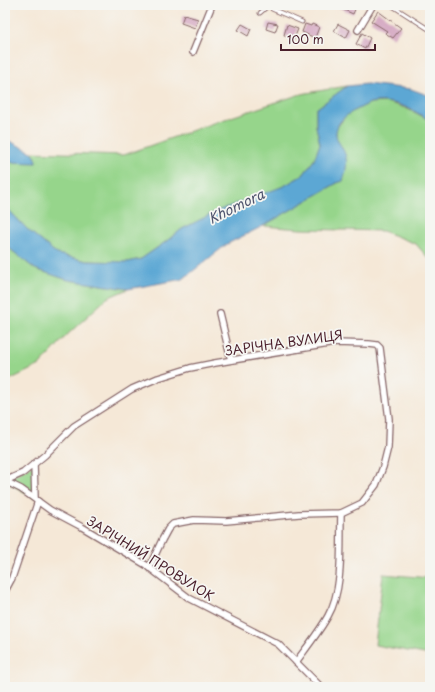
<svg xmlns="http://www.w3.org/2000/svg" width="435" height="692" viewBox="0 0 435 692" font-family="'Playpen Sans',sans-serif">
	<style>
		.green { fill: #96d58b; stroke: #707a5b }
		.water { fill: #5ba7d4; stroke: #526380 }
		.building { fill: #d2a1be }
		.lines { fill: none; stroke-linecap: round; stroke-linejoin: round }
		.service-casing { stroke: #866567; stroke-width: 5 }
		.minor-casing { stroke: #866567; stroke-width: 8 }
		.service { stroke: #fff; stroke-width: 3 }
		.minor { stroke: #fff; stroke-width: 5.5 }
		.labels { text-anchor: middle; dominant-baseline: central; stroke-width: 3.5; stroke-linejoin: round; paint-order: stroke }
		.street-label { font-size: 13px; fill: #4a1f2b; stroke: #f6f6f2 }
		.water-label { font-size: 14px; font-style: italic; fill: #51556f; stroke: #f6f6f2 }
	</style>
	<rect width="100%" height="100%" fill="#f6f6f2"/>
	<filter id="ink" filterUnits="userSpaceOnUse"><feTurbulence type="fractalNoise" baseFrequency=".025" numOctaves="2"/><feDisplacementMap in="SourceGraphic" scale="8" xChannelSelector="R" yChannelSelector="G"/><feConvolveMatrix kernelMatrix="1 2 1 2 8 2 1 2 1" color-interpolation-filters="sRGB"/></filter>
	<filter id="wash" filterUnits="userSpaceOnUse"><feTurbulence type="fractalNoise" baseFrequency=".012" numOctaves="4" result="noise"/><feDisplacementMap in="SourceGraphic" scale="16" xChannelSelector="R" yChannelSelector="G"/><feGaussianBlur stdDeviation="0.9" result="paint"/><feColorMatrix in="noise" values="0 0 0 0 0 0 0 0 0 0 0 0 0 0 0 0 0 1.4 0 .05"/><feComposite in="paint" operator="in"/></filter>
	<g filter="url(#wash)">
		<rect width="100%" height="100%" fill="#f5e8d7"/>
		<g class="green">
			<path d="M347 86 316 109V126L320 144 314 160 303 175 284 186 182 229 164 243 141 259 128 262 87 261 57 254 27 229 5 206V162H25L36 158 32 152 124 155 216 122 301 94Z"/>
			<path d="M386 102C402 106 416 112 430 121V260L416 244 383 231 300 229 263 226 337 183 343 181 345 155 336 138V129L347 114 370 103Z"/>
			<path d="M5 245 35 269 68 280 128 289 107 298 66 336 40 365 5 382Z"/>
			<path d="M34 464 35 498 5 481Z"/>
			<path d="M383 574 430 578V655L375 645Z"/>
		</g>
		<g class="water">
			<path d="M367 84 411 89 430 96V121C413 109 391 98 370 103 365 105 361 108 356 110 348 114 340 119 337 128 333 138 342 145 345 154 348 162 346 172 343 181L337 183 263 226 227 244 183 279 128 289 68 280 35 269 5 245V206L27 229 57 254 87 261 128 262 141 259 164 243 182 229 217 211 284 186 303 175 314 160 320 144 316 126V109L347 86Z"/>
			<path d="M5 139 32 152 36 158V163L5 162Z"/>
		</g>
		<g id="blocks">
			<g class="building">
				<path d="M333 5H350L356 7 353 14Z"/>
				<path d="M378 11 401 28 393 38 385 33 387 31 371 21Z"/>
				<path d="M184 15 198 19 195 28 181 23Z"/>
				<path d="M268 22 278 24 275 32 266 29Z"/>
				<path d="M242 24 251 29 248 36 238 30Z"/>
				<path d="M305 24 311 26 312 24 319 27 315 38 302 32Z"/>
				<path d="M338 24 350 30 346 38 334 31Z"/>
				<path d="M287 25 298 29 294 39 284 35Z"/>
				<path d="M362 33 370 38 365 49 356 44Z"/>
			</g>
		</g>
	</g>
	<g filter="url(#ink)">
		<use href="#blocks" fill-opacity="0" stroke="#866567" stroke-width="1"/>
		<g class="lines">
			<defs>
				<g id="service">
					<path d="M271 5 272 9 302 22"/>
					<path d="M391 5 430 30"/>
					<path d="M260 13 269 5"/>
				</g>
				<g id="minor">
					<path d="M358 30 373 5"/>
					<path d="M193 52 212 5"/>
					<path d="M220 314 231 360"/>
					<path d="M34 464 35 498"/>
					<path d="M5 481 23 473 45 455 74 426 132 389 158 378 190 368 215 363 335 343 369 344 377 345 380 348 389 419 388 447 383 467 376 485 362 503 341 513 299 514 226 521 194 520 173 524 168 529 162 540 149 568"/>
					<path d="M5 482 9 483 21 489 50 510 82 527 146 565 189 598 278 644 321 687"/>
					<path d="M5 591 12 578 38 501"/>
					<path d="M296 662C307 647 319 632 328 616 344 588 340 544 341 513"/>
				</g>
			</defs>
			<use href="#service" class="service-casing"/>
			<use href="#minor" class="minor-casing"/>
			<use href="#service" class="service"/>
			<use href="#minor" class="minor"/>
		</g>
	</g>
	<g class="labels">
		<g class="street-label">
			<text transform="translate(284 342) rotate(-8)">ЗАРІЧНА ВУЛИЦЯ</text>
			<text transform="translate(151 558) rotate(32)">ЗАРІЧНИЙ ПРОВУЛОК</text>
		</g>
		<g class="water-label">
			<text transform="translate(236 206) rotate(-26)">Khomora</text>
		</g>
	</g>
	<rect width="435" height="692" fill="none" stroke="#f6f6f2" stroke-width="20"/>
	<path d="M281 44v6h94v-6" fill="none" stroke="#4a1f2b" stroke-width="2"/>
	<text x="287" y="44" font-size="12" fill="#4a1f2b" stroke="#f6f6f2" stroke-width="3" paint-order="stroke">100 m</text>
</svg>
